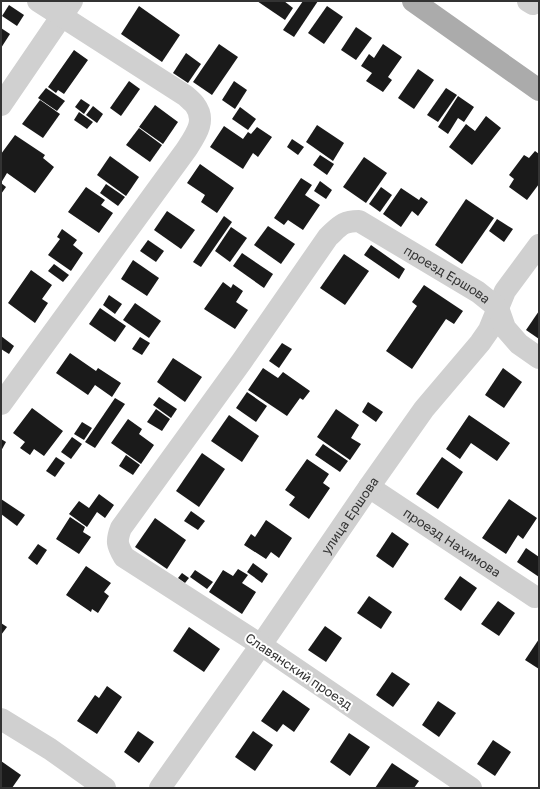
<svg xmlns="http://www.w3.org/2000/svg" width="540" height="789" viewBox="0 0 540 789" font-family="'Golos Text',sans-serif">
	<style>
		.building { fill: #1a1a1a }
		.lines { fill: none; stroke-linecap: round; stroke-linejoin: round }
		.minor { stroke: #d0d0d0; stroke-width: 22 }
		.major { stroke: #ababab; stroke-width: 22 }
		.labels { text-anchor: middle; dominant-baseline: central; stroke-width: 4; stroke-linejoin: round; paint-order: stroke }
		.street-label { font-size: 13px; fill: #333; stroke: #fff }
	</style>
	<rect width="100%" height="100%" fill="#fff"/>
	<g class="building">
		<path d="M257 1H284L293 8 285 20Z"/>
		<path d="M303 1H318L294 37 283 30Z"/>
		<path d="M9 5 24 15 17 26 2 16Z"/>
		<path d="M139 6 180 35 162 62 121 34Z"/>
		<path d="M327 6 343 17 324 44 308 33Z"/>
		<path d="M356 27 372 38 356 60 341 50Z"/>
		<path d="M1 28 10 34 1 48Z"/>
		<path d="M219 44 238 57 212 95 193 82Z"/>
		<path d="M383 44 402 57 388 77 392 80 383 92 366 81 372 73 361 66 369 54 374 58Z"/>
		<path d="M74 50 88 60 64 94 58 90 56 93 48 87Z"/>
		<path d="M186 53 201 64 188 83 173 73Z"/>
		<path d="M418 69 434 80 414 109 398 98Z"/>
		<path d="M129 81 140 89 121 116 110 108Z"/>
		<path d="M234 81 247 90 235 109 222 100Z"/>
		<path d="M46 88 65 101 57 111 38 98Z"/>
		<path d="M446 88 457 95 438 122 427 115Z"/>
		<path d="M458 96 474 107 464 122 458 118 448 134 438 127Z"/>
		<path d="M81 99 90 105 84 114 75 107Z"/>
		<path d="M40 100 60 114 43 138 22 124Z"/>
		<path d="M155 105 178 122 163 144 139 127Z"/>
		<path d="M93 106 103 114 97 123 86 115Z"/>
		<path d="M240 107 256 119 248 130 232 119Z"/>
		<path d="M79 112 93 122 87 129 74 120Z"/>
		<path d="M486 116 501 128 472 165 449 147 466 124 475 131Z"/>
		<path d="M317 125 344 143 333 161 306 142Z"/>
		<path d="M224 126 243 139 248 132 251 134 257 127 272 137 258 157 253 153 243 169 210 147Z"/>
		<path d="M139 128 162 145 150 162 126 145Z"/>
		<path d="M15 135 45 155 43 158 54 167 35 193 7 173 1 183V154Z"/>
		<path d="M292 139 304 147 298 155 287 147Z"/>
		<path d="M535 151 539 154V184L527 200 509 187 514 179 509 175 524 155 529 158Z"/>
		<path d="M320 155 334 164 327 175 313 165Z"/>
		<path d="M110 156 139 177 126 196 97 175Z"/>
		<path d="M364 157 387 173 366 203 343 187Z"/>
		<path d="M200 164 234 188 217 213 201 202 205 195 187 183Z"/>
		<path d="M301 178 312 185 305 195 320 205 303 230 288 220 284 225 274 218Z"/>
		<path d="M320 181 332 190 326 199 314 191Z"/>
		<path d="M1 183 6 187 1 194Z"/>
		<path d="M106 184 125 197 118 206 100 193Z"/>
		<path d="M86 187 105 200 101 205 113 213 99 233 68 212Z"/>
		<path d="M381 187 392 195 380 212 369 204Z"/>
		<path d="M401 188 419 200 421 197 428 202 418 216 412 211 401 227 383 214Z"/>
		<path d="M466 199 494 218 462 264 435 245Z"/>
		<path d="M167 211 195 230 181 249 154 230Z"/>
		<path d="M224 216 232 222 201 267 193 262Z"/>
		<path d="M497 219 513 229 504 242 489 231Z"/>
		<path d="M268 226 295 244 281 264 254 245Z"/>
		<path d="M231 227 247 238 230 262 215 251Z"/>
		<path d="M62 229 77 240 73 245 83 253 71 271 48 255 60 239 57 237Z"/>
		<path d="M148 240 164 251 156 262 140 251Z"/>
		<path d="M371 245 405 269 399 279 364 255Z"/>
		<path d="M242 253 273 274 264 288 233 266Z"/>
		<path d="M344 254 369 271 345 305 320 288Z"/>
		<path d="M133 260 159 278 147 296 121 279Z"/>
		<path d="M54 264 69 275 63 282 48 271Z"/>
		<path d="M31 270 52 285 42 299 48 303 35 323 8 303Z"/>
		<path d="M223 282 231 288 233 284 243 291 236 302 248 310 235 329 204 309Z"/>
		<path d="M424 285 463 311 454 324 446 319 412 369 386 351 417 306 412 302Z"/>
		<path d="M109 295 122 304 115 314 103 305Z"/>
		<path d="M135 303 161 321 149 338 123 320Z"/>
		<path d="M100 308 126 326 115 342 89 324Z"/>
		<path d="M539 311V339L526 330Z"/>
		<path d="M1 336 14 346 9 354 1 349Z"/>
		<path d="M140 337 150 343 142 355 132 349Z"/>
		<path d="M282 343 292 349 279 368 269 361Z"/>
		<path d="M70 353 96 371 98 368 121 383 112 397 95 385 88 395 56 373Z"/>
		<path d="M173 358 202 377 185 402 157 382Z"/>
		<path d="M263 368 278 378 283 372 310 391 303 400 300 398 287 416 248 390Z"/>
		<path d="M503 368 522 382 504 408 485 395Z"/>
		<path d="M247 392 267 406 256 422 236 408Z"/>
		<path d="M159 397 177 409 171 418 153 405Z"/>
		<path d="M115 398 125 404 95 448 85 442Z"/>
		<path d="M368 402 383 412 376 422 362 412Z"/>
		<path d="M32 408 63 431 44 456 34 449 30 455 20 448 25 442 13 433Z"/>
		<path d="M156 409 170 419 162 431 147 422Z"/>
		<path d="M336 409 359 425 351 438 361 444 350 460 317 437Z"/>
		<path d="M229 415 259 436 242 462 211 441Z"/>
		<path d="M469 415 510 443 497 461 471 443 460 459 446 449Z"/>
		<path d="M128 419 142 429 139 434 154 445 141 464 111 443Z"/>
		<path d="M82 422 92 428 84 440 74 434Z"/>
		<path d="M72 437 82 444 71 459 61 452Z"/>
		<path d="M1 439 6 442 1 451Z"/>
		<path d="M323 444 348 461 340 472 315 455Z"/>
		<path d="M202 453 225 469 199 507 176 491Z"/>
		<path d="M126 455 140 465 133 475 119 466Z"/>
		<path d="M56 457 65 463 55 477 46 471Z"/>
		<path d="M442 457 463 472 438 509 416 494Z"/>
		<path d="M307 459 329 474 323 483 330 488 309 519 289 505 295 497 285 490Z"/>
		<path d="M99 494 114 505 105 518 97 512 87 527 69 514 79 501 89 508Z"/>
		<path d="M1 499 25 515 17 526 1 514Z"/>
		<path d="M509 499 537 518 523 539 518 535 506 554 482 538Z"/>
		<path d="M191 511 205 521 198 530 184 521Z"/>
		<path d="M70 517 85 527 83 532 91 537 79 554 56 539Z"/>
		<path d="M155 518 186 540 167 569 135 547Z"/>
		<path d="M266 520 292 538 279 558 271 552 266 559 244 545 251 534 255 537Z"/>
		<path d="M392 532 409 544 393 568 376 556Z"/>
		<path d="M38 544 47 550 37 565 28 558Z"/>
		<path d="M526 548 539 557V577L517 562Z"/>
		<path d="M253 563 268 574 262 583 247 572Z"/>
		<path d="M86 566 111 583 104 592 109 596 98 613 92 609 91 612 66 595Z"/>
		<path d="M238 569 248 575 242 583 256 592 242 614 209 592 223 570 233 576Z"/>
		<path d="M195 570 213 582 207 589 190 577Z"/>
		<path d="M182 573 189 578 185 583 178 578Z"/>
		<path d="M460 576 477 588 461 611 444 599Z"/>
		<path d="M369 596 392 612 381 629 357 613Z"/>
		<path d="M498 601 515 613 499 636 481 624Z"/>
		<path d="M1 623 7 627 1 635Z"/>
		<path d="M325 626 342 638 326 662 308 650Z"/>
		<path d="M189 627 220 649 204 672 173 651Z"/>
		<path d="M539 639V669L525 660Z"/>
		<path d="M392 672 410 684 393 707 376 695Z"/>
		<path d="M107 686 122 697 97 734 77 721 95 695 99 698Z"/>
		<path d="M283 690 310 709 294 732 283 724 277 732 261 721Z"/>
		<path d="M438 701 456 713 439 737 422 725Z"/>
		<path d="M138 731 154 742 139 763 124 752Z"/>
		<path d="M253 731 273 745 255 771 235 757Z"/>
		<path d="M349 733 370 747 350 776 330 762Z"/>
		<path d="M493 740 511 752 495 776 477 764Z"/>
		<path d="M1 761 21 775 12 788H1Z"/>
		<path d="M392 763 419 781 414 788H375Z"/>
	</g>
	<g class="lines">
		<g class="minor">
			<path d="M528 1 533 4"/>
			<path d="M1 105 72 1"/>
			<path d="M1 404 186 150C195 136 207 121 195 105 193 102 189 99 186 96L38 1"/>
			<path id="s1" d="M369 487 535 597"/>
			<path d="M1 719 50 749 105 788"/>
			<path id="s2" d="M160 788 261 645 369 487 424 409 480 343 489 330 505 291 539 245"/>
			<path id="s3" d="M471 788 261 645 124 557C117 545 116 541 121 528L242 361 328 237C340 226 342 221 359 221L478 292 498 308 505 328 519 344 539 358"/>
		</g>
		<path class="major" d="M413 1 539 90"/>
	</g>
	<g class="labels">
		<g class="street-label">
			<text stroke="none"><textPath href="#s3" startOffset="944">проезд Ершова</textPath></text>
			<text stroke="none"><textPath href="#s2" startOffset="332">улица Ершова</textPath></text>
			<text stroke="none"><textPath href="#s1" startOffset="100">проезд Нахимова</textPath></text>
			<text transform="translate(299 671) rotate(34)">Славянский проезд</text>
		</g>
	</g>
	<rect width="540" height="789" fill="none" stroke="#333333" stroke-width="4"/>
</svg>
